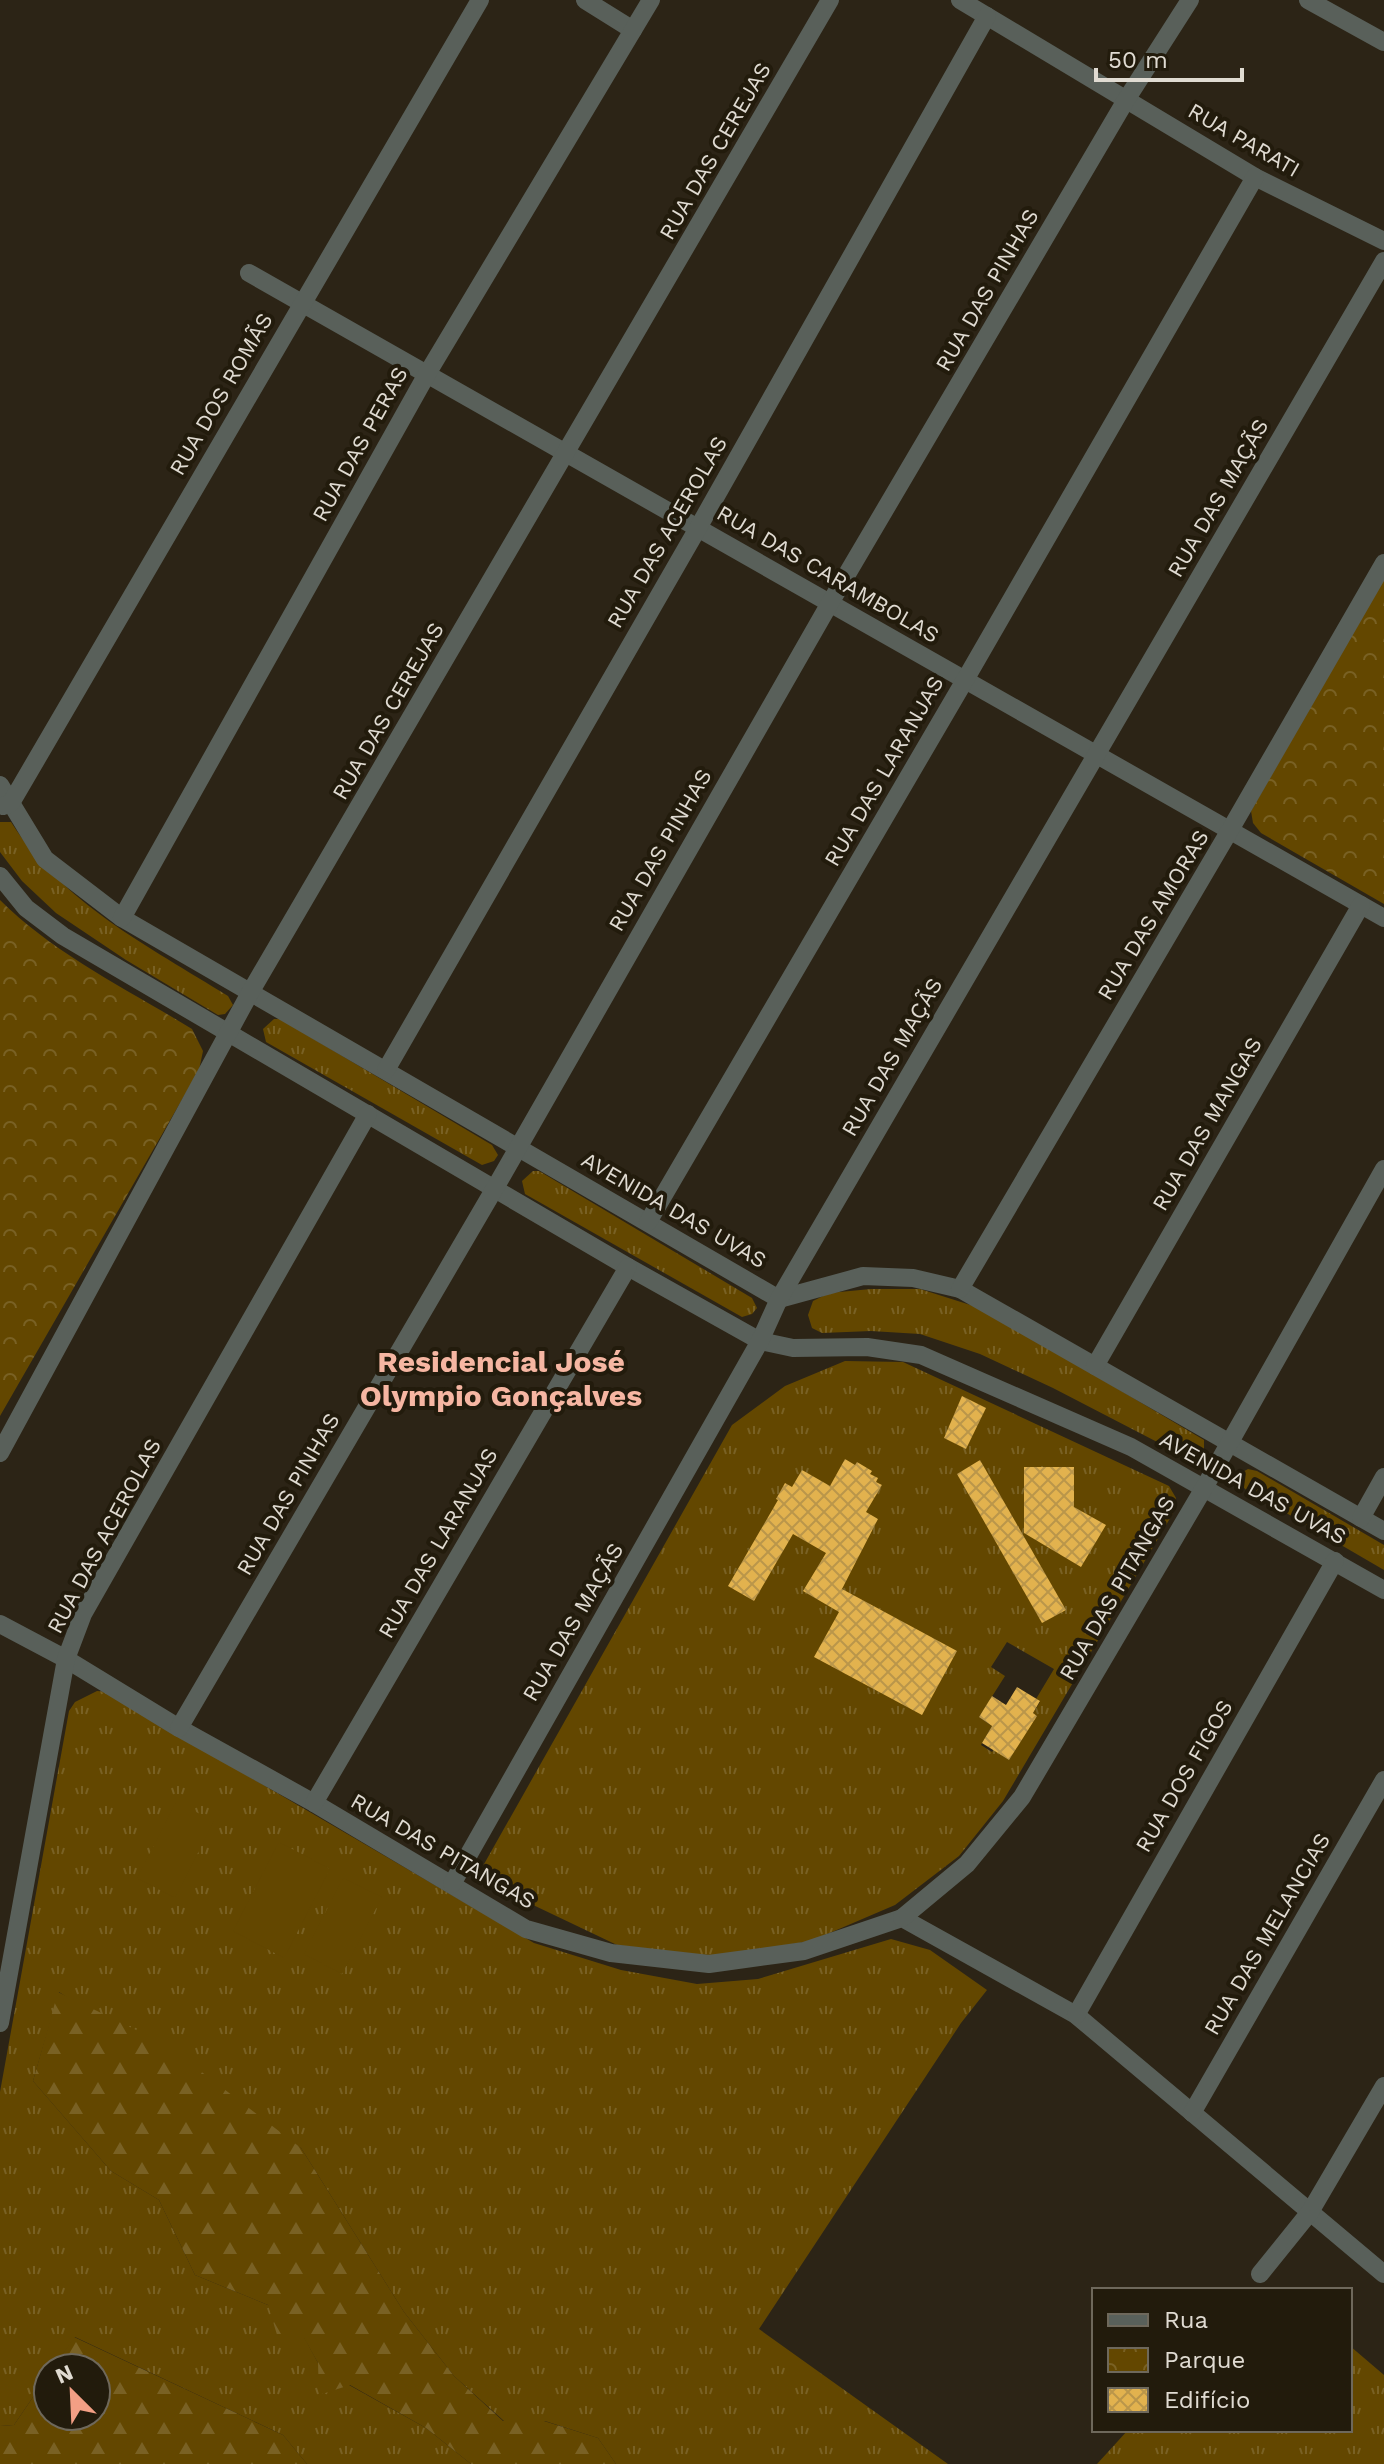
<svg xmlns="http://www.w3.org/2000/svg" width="1384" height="2464" viewBox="0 0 1384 2464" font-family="'Work Sans',sans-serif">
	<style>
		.grass { fill: url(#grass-tufts); fill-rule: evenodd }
		.forest { fill: url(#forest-firs) }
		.park { fill: url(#park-crowns) }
		.pitch { fill: #634700 }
		.building { fill: url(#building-cross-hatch) }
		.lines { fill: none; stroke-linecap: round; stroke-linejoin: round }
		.street { stroke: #59605a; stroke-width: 18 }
		.labels { text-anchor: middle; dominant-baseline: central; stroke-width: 8; stroke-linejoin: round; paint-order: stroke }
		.street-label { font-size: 22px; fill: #e0dbd2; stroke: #221b0c }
		.district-label { font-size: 30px; font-weight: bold; fill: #f6b6a2; stroke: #221b0c }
	</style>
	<defs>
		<pattern id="grass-tufts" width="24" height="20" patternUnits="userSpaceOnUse" patternTransform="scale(2)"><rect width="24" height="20" fill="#634700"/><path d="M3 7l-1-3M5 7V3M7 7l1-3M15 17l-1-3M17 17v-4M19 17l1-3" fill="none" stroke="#796124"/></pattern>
		<pattern id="forest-firs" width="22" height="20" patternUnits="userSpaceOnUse" patternTransform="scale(2)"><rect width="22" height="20" fill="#634700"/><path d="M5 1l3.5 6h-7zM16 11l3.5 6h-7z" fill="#796124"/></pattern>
		<pattern id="park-crowns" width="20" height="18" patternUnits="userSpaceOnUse" patternTransform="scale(2)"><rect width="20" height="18" fill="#634700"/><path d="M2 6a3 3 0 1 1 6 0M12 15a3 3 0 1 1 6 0" fill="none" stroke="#796124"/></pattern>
		<pattern id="building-cross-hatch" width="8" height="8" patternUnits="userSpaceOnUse" patternTransform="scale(2)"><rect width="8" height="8" fill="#e2b24e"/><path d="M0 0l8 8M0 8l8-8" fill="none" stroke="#ba964a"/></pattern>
	</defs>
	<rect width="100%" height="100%" fill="#2c2416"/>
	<g class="grass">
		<path d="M0 822H11C62 903 148 946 228 996L233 1005 225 1014 218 1015 126 960 56 913 22 881 0 852Z"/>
		<path d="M274 1019H280L492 1145 498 1155 494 1161 482 1165 266 1042 263 1029Z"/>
		<path d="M533 1171H539L752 1298 757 1308 752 1314 742 1317 525 1194 522 1181Z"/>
		<path d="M871 1289H920L983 1309 1204 1440V1449L1190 1459 1053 1388 980 1354 920 1334 871 1331 822 1333 812 1328 808 1315 813 1301 829 1293Z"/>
		<path d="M845 1361 903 1362 1169 1486 1176 1498 1172 1515 1003 1801 959 1856 895 1905 811 1941 712 1957 617 1945 508 1893 479 1873 732 1425 785 1386ZM1007 1642 1054 1669 1036 1699 1040 1702 1033 1713 1037 1716 998 1743 992 1752 981 1745 992 1726 979 1717 1005 1676 991 1667Z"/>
		<path d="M1248 1469 1257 1471 1384 1545V1570L1245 1489 1240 1482 1241 1473Z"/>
		<path d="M97 1691 110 1692 253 1779 534 1943 621 1970 697 1984 758 1979 891 1939 930 1950 987 1990 961 2023 759 2329 948 2464H616L598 2438 545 2421H504L454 2376 404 2312 301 2148 59 1992 33 2081 111 2171 159 2200 195 2275 268 2305 304 2337 318 2363 349 2385 426 2428 471 2464H307L283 2435 75 2337 53 2368H48V2375L14 2425 0 2426V2092L69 1711 75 1702Z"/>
		<path d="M1350 2346 1384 2375V2464H1097L1128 2430H1350Z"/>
	</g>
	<g class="forest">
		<path d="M58 1992 165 2044 301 2148 404 2312 454 2376 503 2421H544L598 2438 616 2464H471L426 2428 350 2385 319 2395 318 2363 304 2338H278L268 2305 195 2275 159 2200 111 2171 33 2081Z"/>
		<path d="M74 2337 283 2435 307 2464H0V2426L14 2425 48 2375V2416H96V2368H53Z"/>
	</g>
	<g class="park">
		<path d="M1384 577V904L1261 833 1253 823 1251 811Z"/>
		<path d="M0 900C54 954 127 989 192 1029L203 1051 199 1070 0 1416Z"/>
	</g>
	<g class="pitch">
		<path d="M176 1802 214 1821 175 1898 137 1878Z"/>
		<path d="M279 1842 330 1869 284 1958 233 1931Z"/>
		<path d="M343 1878 382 1897 342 1974 304 1954Z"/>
	</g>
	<g class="building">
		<path d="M962 1396 986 1408 966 1449 944 1438Z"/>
		<path d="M845 1459 855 1465 857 1462 872 1471 870 1474 878 1478 876 1482 882 1485 866 1512 878 1519 842 1589 957 1651 922 1715 814 1657 839 1612 803 1591 826 1553 793 1534 754 1601 728 1586 778 1500 776 1499 785 1483 792 1487 802 1470 830 1486Z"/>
		<path d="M980 1460 1066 1610 1042 1623 957 1474Z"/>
		<path d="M1024 1467H1074V1507L1106 1525 1081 1567 1024 1533Z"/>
		<path d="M1017 1687 1040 1701 1033 1713 1037 1716 1009 1760 982 1743 992 1726 979 1717 992 1696 1006 1705Z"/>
	</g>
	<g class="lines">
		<g class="street">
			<path d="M585 0 633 30"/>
			<path d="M960 0 1255 177 1384 241"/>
			<path d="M1308 0 1384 42"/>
			<path d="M249 273 1384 918"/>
			<path d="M0 785 45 859 122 918 779 1299 863 1276 913 1278 960 1289 1384 1531"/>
			<path d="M3 806 11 803 480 0"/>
			<path d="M0 876 26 908 63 936 628 1267 760 1341 793 1348 867 1347 921 1355 1131 1447 1384 1590"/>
			<path d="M122 918 427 374 651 0"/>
			<path d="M386 1070 698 528 987 16"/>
			<path d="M648 1222 965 680 1255 177"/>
			<path d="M960 1289 1230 830 1384 563"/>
			<path d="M1095 1366 1361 905"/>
			<path d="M0 1453 251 991 830 0"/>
			<path d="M1361 1518 1384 1477"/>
			<path d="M0 1624 66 1659 179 1728 314 1803 526 1929 611 1953 709 1964 804 1951 902 1918 1076 2015 1384 2274"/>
			<path d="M179 1728 495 1188 830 603 1126 100 1190 0"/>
			<path d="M314 1803 628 1267"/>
			<path d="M452 1884 760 1341 779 1299 1384 261"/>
			<path d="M902 1918 967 1864 1022 1797 1204 1488 1384 1169"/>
			<path d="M1076 2015 1335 1561"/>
			<path d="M0 2023 66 1659 83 1614 368 1114"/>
			<path d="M1192 2113 1384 1780"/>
			<path d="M1260 2274 1310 2212 1384 2086"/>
		</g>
	</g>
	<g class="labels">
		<g class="street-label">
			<text transform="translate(1244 140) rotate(30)">RUA PARATI</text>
			<text transform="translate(715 151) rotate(-60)">RUA DAS CEREJAS</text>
			<text transform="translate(987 290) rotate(-60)">RUA DAS PINHAS</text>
			<text transform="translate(221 394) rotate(-60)">RUA DOS ROMÃS</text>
			<text transform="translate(360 444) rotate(-61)">RUA DAS PERAS</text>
			<text transform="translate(1218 498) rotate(-60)">RUA DAS MAÇÃS</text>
			<text transform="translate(667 532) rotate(-60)">RUA DAS ACEROLAS</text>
			<text transform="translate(828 574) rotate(30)">RUA DAS CARAMBOLAS</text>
			<text transform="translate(388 711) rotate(-60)">RUA DAS CEREJAS</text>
			<text transform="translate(884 771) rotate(-60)">RUA DAS LARANJAS</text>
			<text transform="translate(660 850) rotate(-60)">RUA DAS PINHAS</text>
			<text transform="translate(1153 915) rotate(-59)">RUA DAS AMORAS</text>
			<text transform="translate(892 1057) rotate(-60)">RUA DAS MAÇÃS</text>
			<text transform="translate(1207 1124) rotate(-60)">RUA DAS MANGAS</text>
			<text transform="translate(674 1210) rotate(30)">AVENIDA DAS UVAS</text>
			<text transform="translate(1253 1488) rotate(29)">AVENIDA DAS UVAS</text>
			<text transform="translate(288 1494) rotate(-60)">RUA DAS PINHAS</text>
			<text transform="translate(104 1536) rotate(-62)">RUA DAS ACEROLAS</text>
			<text transform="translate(438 1543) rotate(-60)">RUA DAS LARANJAS</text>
			<text transform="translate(1117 1588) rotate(-60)">RUA DAS PITANGAS</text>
			<text transform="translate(573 1622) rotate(-60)">RUA DAS MAÇÃS</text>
			<text transform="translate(1184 1776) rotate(-60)">RUA DOS FIGOS</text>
			<text transform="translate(443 1851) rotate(30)">RUA DAS PITANGAS</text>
			<text transform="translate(1267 1934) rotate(-60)">RUA DAS MELANCIAS</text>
		</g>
		<g class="district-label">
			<text x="501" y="1361">Residencial José<tspan x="501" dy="34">Olympio Gonçalves</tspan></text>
		</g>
	</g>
	<rect x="1092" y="2288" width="260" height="144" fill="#221b0c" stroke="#6e685b" stroke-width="2"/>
	<rect x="1108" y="2314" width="40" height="12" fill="#59605a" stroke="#6e685b" stroke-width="2"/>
	<text x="1164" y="2328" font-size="24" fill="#e0dbd2">Rua</text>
	<rect x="1108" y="2348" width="40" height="24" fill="url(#park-crowns)" stroke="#6e685b" stroke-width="2"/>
	<text x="1164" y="2368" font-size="24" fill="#e0dbd2">Parque</text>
	<rect x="1108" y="2388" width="40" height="24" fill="url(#building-cross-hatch)" stroke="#6e685b" stroke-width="2"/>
	<text x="1164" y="2408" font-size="24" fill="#e0dbd2">Edifício</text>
	<g transform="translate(72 2392) rotate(336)"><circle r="38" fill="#221b0c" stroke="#6e685b" stroke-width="2"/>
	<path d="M0-6L14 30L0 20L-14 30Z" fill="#f39f85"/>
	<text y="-12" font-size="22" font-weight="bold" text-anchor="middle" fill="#e0dbd2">N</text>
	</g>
	<path d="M1096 68v12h146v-12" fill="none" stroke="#e0dbd2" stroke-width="4"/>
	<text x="1108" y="68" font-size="24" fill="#e0dbd2" stroke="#221b0c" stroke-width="6" paint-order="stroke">50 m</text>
</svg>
